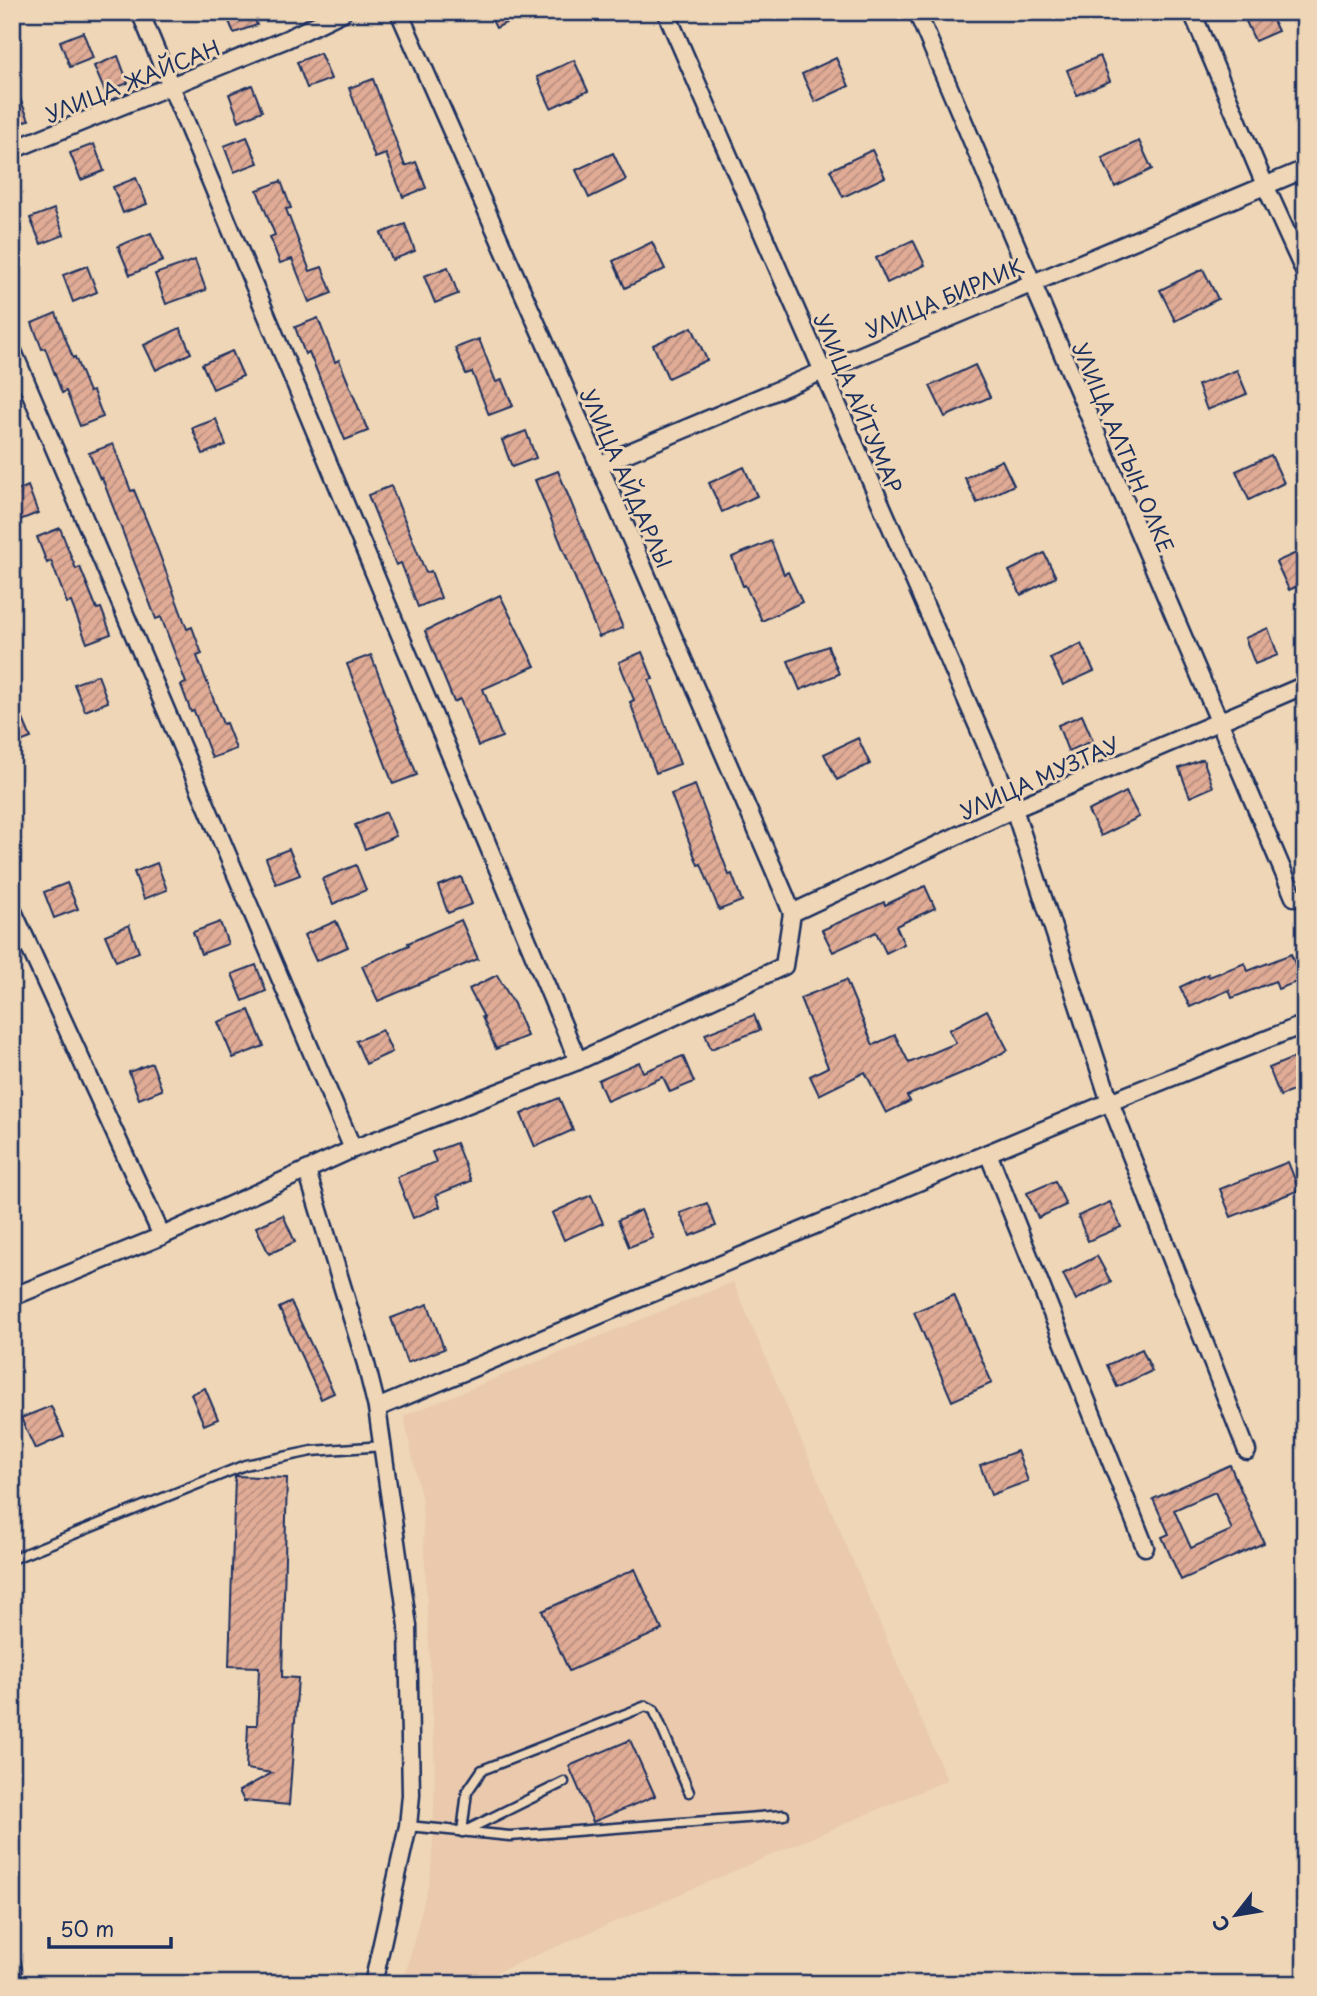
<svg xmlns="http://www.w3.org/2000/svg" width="1317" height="1996" viewBox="0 0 1317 1996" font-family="'Playpen Sans',sans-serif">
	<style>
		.built { fill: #eac9ac }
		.building { fill: url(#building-hatch); stroke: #1b2f5e; stroke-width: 2; fill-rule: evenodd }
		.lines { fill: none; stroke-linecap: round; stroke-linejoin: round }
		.service-casing { stroke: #1b2f5e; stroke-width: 13 }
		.minor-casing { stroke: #1b2f5e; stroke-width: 21 }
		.service { stroke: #eed6b6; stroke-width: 8 }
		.minor { stroke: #eed6b6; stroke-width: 16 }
		.labels { text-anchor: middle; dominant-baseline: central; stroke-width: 6; stroke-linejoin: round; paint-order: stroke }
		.street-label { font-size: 21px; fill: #1b2f5e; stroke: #eed6b6 }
	</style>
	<defs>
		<pattern id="building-hatch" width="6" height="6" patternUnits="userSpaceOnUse" patternTransform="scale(1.75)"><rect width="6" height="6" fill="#e1ac96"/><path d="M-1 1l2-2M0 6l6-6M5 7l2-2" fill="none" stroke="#b68c7e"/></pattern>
	</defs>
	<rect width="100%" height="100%" fill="#eed6b6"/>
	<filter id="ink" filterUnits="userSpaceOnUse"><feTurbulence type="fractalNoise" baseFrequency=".0143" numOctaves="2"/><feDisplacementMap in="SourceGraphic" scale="14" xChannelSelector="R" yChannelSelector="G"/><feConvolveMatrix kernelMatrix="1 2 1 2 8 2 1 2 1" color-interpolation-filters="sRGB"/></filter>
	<g filter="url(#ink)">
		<path class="built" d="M733 1282 947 1780 469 1984H403L430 1878 433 1845 435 1766 422 1502 404 1416Z"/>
		<g class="building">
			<path d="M225 12H252L257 25 234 33Z"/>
			<path d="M488 12H528L496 28Z"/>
			<path d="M1250 12H1269L1278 31 1255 41 1243 15Z"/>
			<path d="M83 32 93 58 70 67 60 41Z"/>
			<path d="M320 53 331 79 307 88 297 62Z"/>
			<path d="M118 56 128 83 105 92 94 66Z"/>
			<path d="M1100 56 1110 81 1077 95 1067 70Z"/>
			<path d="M836 58 849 86 815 102 802 74Z"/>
			<path d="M574 60 588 91 551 108 537 77Z"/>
			<path d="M373 79 405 166 416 162 426 188 403 197 386 154 375 158 349 88Z"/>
			<path d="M12 80 29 120 12 126Z"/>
			<path d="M252 85 262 111 239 121 229 94Z"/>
			<path d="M247 137 258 163 234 172 224 146Z"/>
			<path d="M1139 141 1152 169 1115 187 1102 158Z"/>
			<path d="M94 144 104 171 81 180 70 153Z"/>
			<path d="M872 150 885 177 843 197 830 170Z"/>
			<path d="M613 153 626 180 589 198 576 170Z"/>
			<path d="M136 178 147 204 123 213 113 187Z"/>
			<path d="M281 181 291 208 286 209 310 271 322 267 332 293 309 302 292 259 280 263 270 237 275 235 257 190Z"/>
			<path d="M54 209 64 235 41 244 30 218Z"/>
			<path d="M405 224 415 251 392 260 381 233Z"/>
			<path d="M151 233 163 261 130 275 118 246Z"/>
			<path d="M913 240 925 265 887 283 876 258Z"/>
			<path d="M652 242 665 269 625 288 613 261Z"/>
			<path d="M195 260 206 290 166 304 155 274Z"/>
			<path d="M87 266 97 292 73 302 63 275Z"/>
			<path d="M448 267 458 294 435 303 424 276Z"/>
			<path d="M1203 269 1218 299 1175 321 1160 290Z"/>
			<path d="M56 313 73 358 75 357 89 392 93 391 103 417 80 426 66 391 62 393 45 348 42 349 32 323Z"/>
			<path d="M318 318 335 362 339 360 368 431 345 440 309 352 305 354 295 327Z"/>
			<path d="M692 327 707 360 668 378 653 345Z"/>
			<path d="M180 328 191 353 156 370 144 345Z"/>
			<path d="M479 339 496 382 502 380 513 406 489 415 472 372 466 374 455 348Z"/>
			<path d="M232 351 243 376 213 389 202 364Z"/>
			<path d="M975 365 990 397 945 417 930 386Z"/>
			<path d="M1237 370 1247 394 1207 410 1198 385Z"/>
			<path d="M216 419 226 445 203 454 192 428Z"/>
			<path d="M526 431 536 458 512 467 502 440Z"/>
			<path d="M113 444 131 491 134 490 152 534 187 629 192 627 202 654 197 656 223 724 226 723 236 749 212 758 194 711 191 712 181 685 186 683 161 617 156 619 102 478 100 479 89 453Z"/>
			<path d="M1271 455 1284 483 1249 500 1236 471Z"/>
			<path d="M1002 460 1014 485 977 503 965 478Z"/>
			<path d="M744 467 757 496 722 512 709 483Z"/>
			<path d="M558 471 623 628 599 637 535 480Z"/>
			<path d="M28 486 38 513 12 523V493Z"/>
			<path d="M391 486 426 573 431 571 441 598 418 607 401 563 396 565 368 495Z"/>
			<path d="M60 528 76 569 80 567 97 609 101 608 111 634 87 643 71 602 67 603 51 561 47 563 37 537Z"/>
			<path d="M771 541 784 574 788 572 802 602 762 621 745 585 743 586 732 557Z"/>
			<path d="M1305 549V583L1289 590 1276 562Z"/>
			<path d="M1044 553 1056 577 1021 595 1009 571Z"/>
			<path d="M500 595 535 666 483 689 502 737 478 746 460 699 454 702 425 631Z"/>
			<path d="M1268 628 1278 655 1255 664 1245 638Z"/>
			<path d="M1081 644 1094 671 1063 685 1050 658Z"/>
			<path d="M828 646 839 674 800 690 788 661Z"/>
			<path d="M642 652 653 679 649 680 680 764 656 773 630 702 634 700 619 662Z"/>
			<path d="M371 655 417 775 393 784 347 664Z"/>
			<path d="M98 675 108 702 85 711 74 684Z"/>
			<path d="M12 693 31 738 12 745Z"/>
			<path d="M1082 715 1093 741 1068 751 1058 725Z"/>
			<path d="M858 738 870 764 837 780 824 754Z"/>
			<path d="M1203 759 1213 787 1190 797 1179 768Z"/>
			<path d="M695 785 729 875 732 874 742 901 719 910 701 864 698 865 671 794Z"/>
			<path d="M1126 792 1139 817 1101 836 1088 811Z"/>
			<path d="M386 812 396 836 365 849 355 825Z"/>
			<path d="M289 849 300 875 276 884 266 858Z"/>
			<path d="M157 863 167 890 144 899 134 872Z"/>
			<path d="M356 865 366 890 333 904 322 879Z"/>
			<path d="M461 877 472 904 448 913 438 886Z"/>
			<path d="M67 883 78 909 54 918 44 892Z"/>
			<path d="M925 886 935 908 896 926 904 944 886 953 876 932 833 952 822 930 884 902 885 905Z"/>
			<path d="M461 920 478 959 378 1001 362 966 409 945 408 943Z"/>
			<path d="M336 921 348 947 316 961 304 935Z"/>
			<path d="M220 922 228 944 201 954 193 932Z"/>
			<path d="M129 925 139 952 116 961 105 935Z"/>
			<path d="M1291 954 1302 980 1278 989 1275 981 1232 998 1229 990 1190 1007 1180 987 1208 974 1209 977 1245 963 1248 971Z"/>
			<path d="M256 965 266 991 243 1001 232 974Z"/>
			<path d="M497 975 514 1004 527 1036 496 1049 482 1017H484L469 989Z"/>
			<path d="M846 980 873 1045 895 1035 909 1063 956 1043 949 1030 987 1010 1008 1050 969 1070 907 1096 910 1101 886 1113 865 1072 819 1095 810 1076 828 1067 800 998Z"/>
			<path d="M249 1010 264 1046 233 1058 218 1022Z"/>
			<path d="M754 1015 760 1030 711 1049 705 1034Z"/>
			<path d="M382 1030 392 1052 366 1064 356 1041Z"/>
			<path d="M683 1056 694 1082 670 1092 663 1077 607 1101 598 1080 639 1062 643 1072Z"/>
			<path d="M1293 1058 1304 1087 1280 1096 1269 1068Z"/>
			<path d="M152 1063 162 1090 139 1099 129 1072Z"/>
			<path d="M559 1098 573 1130 535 1147 521 1114Z"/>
			<path d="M456 1143 471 1181 436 1195 440 1207 413 1218 397 1177 436 1162 432 1152Z"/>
			<path d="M1288 1162 1299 1190 1231 1217 1220 1189Z"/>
			<path d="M1055 1181 1066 1205 1038 1218 1027 1193Z"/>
			<path d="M591 1195 603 1223 564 1240 552 1213Z"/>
			<path d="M1110 1202 1121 1227 1088 1241 1078 1216Z"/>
			<path d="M707 1203 716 1226 690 1236 680 1213Z"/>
			<path d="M641 1210 653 1238 629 1247 618 1220Z"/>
			<path d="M283 1215 295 1242 269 1254 256 1227Z"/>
			<path d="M1097 1256 1111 1282 1076 1300 1063 1274Z"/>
			<path d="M954 1295 992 1383 952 1401 914 1312Z"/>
			<path d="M291 1302 334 1393 321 1399 279 1308Z"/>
			<path d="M428 1304 444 1349 407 1363 391 1318Z"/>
			<path d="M1142 1349 1152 1371 1117 1387 1107 1365Z"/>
			<path d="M205 1388 218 1419 204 1425 191 1394Z"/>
			<path d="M51 1406 64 1436 35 1449 21 1418Z"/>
			<path d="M1017 1451 1028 1481 991 1495 980 1465Z"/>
			<path d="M1230 1465 1264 1543 1181 1580 1162 1537 1169 1534 1153 1499ZM1215 1492 1232 1530 1191 1548 1174 1510Z"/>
			<path d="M235 1476 287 1478 282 1677 298 1678 289 1805 244 1801 239 1791 272 1773 246 1769 248 1725H257L259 1667 229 1666Z"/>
			<path d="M635 1569 662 1630 569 1671 542 1611Z"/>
			<path d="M630 1740 655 1796 593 1822 569 1766Z"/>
		</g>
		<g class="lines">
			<defs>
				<g id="service">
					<path d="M12 1559 245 1465 312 1451 384 1446"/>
					<path d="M408 1826 510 1836 784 1815"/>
					<path d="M462 1832 467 1792 482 1770 646 1706 654 1710 689 1792"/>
					<path d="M463 1832 564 1782"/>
				</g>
				<g id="minor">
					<path d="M140 12 578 1061"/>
					<path d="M666 12 1014 809 1110 1102 1247 1451"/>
					<path d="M917 12 1294 897"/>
					<path d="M1192 12 1265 185 1305 273"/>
					<path d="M12 150 287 39 343 12"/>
					<path d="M12 349 353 1149"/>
					<path d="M599 465 1305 169"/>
					<path d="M12 909 162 1236"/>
					<path d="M792 913 1014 809 1305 685"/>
					<path d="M988 1153 1145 1547"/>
					<path d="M307 1171 366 1364 377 1408 408 1626 411 1795 408 1826 373 1984"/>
					<path d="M12 1297 162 1236 353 1149 578 1061 784 966 792 913 784 893 599 465 399 12"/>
					<path d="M377 1408 1110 1102 1305 1024"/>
					<path d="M12 1964 15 1984"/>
				</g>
			</defs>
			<use href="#service" class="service-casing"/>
			<use href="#minor" class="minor-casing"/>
			<use href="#service" class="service"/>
			<use href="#minor" class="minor"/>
		</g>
	</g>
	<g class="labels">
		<g class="street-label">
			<text transform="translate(132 80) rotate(-22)">УЛИЦА ЖАЙСАН</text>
			<text transform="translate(944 297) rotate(-23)">УЛИЦА БИРЛИК</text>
			<text transform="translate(859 403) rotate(67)">УЛИЦА АЙТУМАР</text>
			<text transform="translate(1124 447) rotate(67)">УЛИЦА АЛТЫН ОЛКЕ</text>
			<text transform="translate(627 478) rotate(66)">УЛИЦА АЙДАРЛЫ</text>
			<text transform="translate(1039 777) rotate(-24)">УЛИЦА МУЗТАУ</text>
		</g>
	</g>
	<rect width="1317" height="1996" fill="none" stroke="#eed6b6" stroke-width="42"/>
	<rect x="21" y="21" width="1275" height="1954" fill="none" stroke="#1b2f5e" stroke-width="2.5" filter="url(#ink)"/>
	<g transform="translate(1236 1915) rotate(239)" stroke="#eed6b6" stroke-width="5" paint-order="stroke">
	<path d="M0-5L12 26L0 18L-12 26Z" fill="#1b2f5e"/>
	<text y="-10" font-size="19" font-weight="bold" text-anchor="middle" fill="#1b2f5e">С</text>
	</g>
	<path d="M49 1937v10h122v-10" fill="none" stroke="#1b2f5e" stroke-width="3.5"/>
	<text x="60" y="1937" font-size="21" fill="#1b2f5e" stroke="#eed6b6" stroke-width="5" paint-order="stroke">50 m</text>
</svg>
